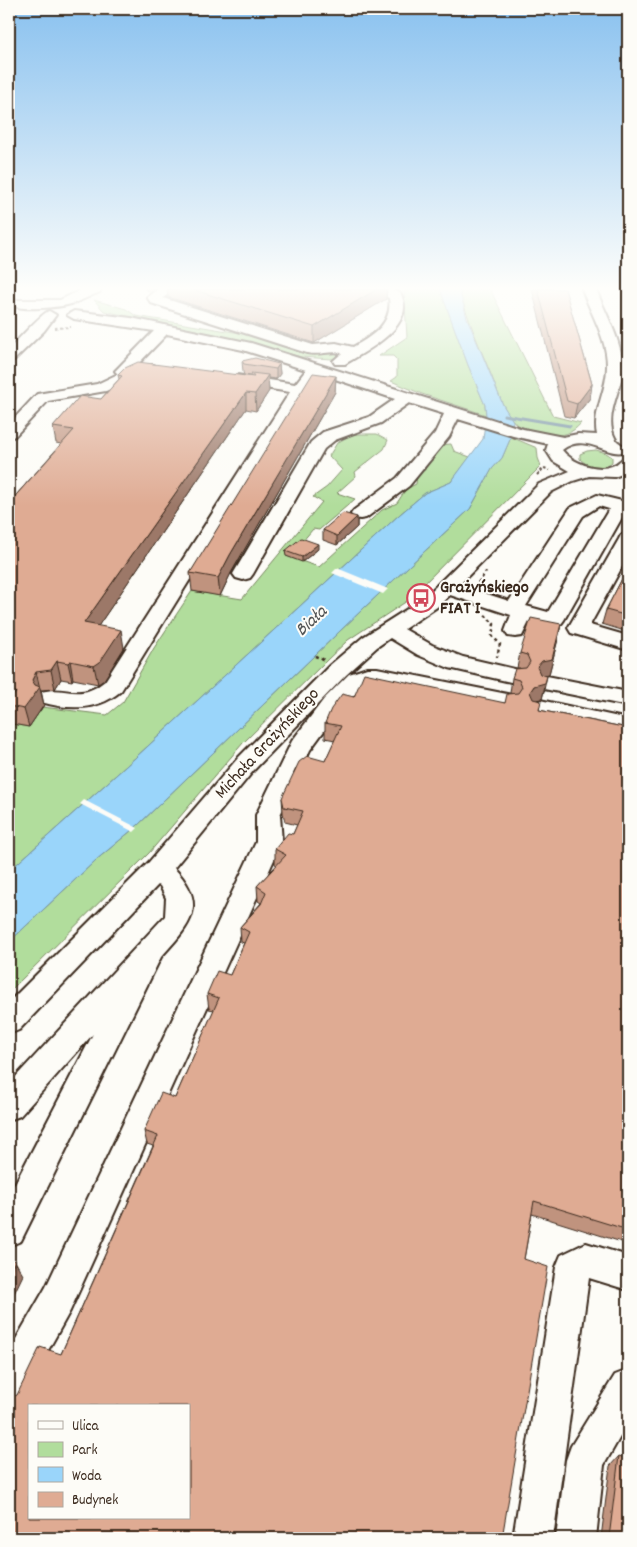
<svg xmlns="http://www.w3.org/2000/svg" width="637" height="1547" viewBox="0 0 637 1547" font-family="Dekko,sans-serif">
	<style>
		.green { fill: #b1dd9c; stroke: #76845d }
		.water { fill: #9ad5fa; stroke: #7491a2 }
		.pier { fill: #fdfcf7 }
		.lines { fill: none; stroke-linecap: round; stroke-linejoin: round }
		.stream { stroke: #7491a2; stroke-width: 3 }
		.minor-casing { stroke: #3b2a1e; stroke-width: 4 }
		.path-far1 { stroke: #3b2a1e; stroke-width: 2; stroke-dasharray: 2.5 2.5; stroke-linecap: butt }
		.path { stroke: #3b2a1e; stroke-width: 2.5; stroke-dasharray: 3 3; stroke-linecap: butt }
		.minor { fill: #fdfcf7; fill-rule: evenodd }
		.wall { fill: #c0937e; stroke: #3b2a1e }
		.shaded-wall { fill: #9c7867; stroke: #3b2a1e }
		.building { fill: #dfab93; stroke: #3b2a1e; fill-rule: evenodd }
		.labels { text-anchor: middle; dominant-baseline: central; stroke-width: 4; stroke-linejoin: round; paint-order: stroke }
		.poi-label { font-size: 18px; font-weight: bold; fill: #3b2a1e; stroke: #fdfcf7; text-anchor: start }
		.street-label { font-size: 18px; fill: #3b2a1e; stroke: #fdfcf7 }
		.water-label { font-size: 19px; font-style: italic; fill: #535555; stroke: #fdfcf7 }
	</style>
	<rect width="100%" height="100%" fill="#fdfcf7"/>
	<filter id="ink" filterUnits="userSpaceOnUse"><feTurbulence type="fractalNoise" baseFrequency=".02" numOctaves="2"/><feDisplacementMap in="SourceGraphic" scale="10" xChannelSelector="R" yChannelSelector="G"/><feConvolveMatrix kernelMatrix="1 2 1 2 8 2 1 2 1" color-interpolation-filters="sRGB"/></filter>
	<g filter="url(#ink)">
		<g class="green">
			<path d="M404 289H440L468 365 485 405 486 415 422 394 391 381 397 377V360L393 356H379L407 337Z"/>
			<path d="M459 289H490L553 416 581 423C563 445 540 432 517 425 504 412 498 393 492 377 480 348 468 320 459 289Z"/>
			<path d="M94 300 126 309 136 316 246 334 307 353 334 350 344 354 332 359 301 357 241 340 104 311Z"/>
			<path d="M352 434H377L388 440 384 449 355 472 356 476 337 493 355 499 319 530 313 529 301 543 286 556 319 567 382 510 397 503 406 489 416 484 417 474 425 470 426 463 434 459 437 445 451 444 454 451 470 457 451 482 425 493 399 515 135 758 9 871V708L12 724 29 727 42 707 107 715 123 702 154 648 192 591 242 599 322 502 313 497 327 487 342 470 329 456 337 443Z"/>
			<path d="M511 437 537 448 538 458 541 466 407 601 348 640 327 660 243 743 149 853 9 992V942L96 860 138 825 365 607 470 509 492 469 502 458Z"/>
			<path d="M596 450 606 453 612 457V462C602 470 589 468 580 459V454L587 451Z"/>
		</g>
		<path class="water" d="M440 289H459L467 318 503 405 513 421 511 437 502 458 492 469 470 509 365 607 138 825 96 860 9 942V871L135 758 399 515 425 493 451 482 483 439 486 415 485 405 468 365Z"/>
		<g class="pier">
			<path d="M337 568 388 589 383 594 332 573Z"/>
			<path d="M84 800 138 828 134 832 80 804Z"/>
		</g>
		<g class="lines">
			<path class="stream" d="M504 415 570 426"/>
			<defs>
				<g id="minor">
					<path d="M83 289H101L100 292C90 296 80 301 71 304 61 307 17 312 10 304L17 300H60Z"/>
					<path d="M158 289H175L163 298 313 345 336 343 353 347C372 336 393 324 389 298L372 292 371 289H390L400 293C419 325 366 351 345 364H335L333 361 342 353C330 350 319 356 307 353L151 303 147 297Z"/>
					<path d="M582 289H596C605 313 621 339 623 366 623 389 603 415 615 438 617 443 622 443 625 448L623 452C605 456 585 432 562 450 572 463 597 472 612 466 619 464 621 458 628 456V472L614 477 589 476 573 481 551 492 459 585 509 601 570 508 597 495 626 502 628 507 564 620 561 624 554 626 530 620 522 636 515 637 508 636 505 631 511 615 450 595 437 607 404 629 432 645 463 657 523 671 526 676 523 681 515 683 449 668 418 655 390 638 377 647 346 675 254 770 174 868C210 906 189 926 161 957L21 1241 9 1246V1195L93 1034 20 1116 9 1120V1084L165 916 166 898 160 886 158 885 19 1030 9 1034V1002L149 862 238 758 330 665 363 637 423 599 539 484 570 471 553 461 546 450 548 444 513 436 458 419 449 437 409 486 366 518 360 519 354 518 351 514 354 510 397 478 435 433 444 414 409 403 381 423 335 440 324 449 253 574 250 578 243 580 236 578 233 574 311 442 323 432 369 417 395 399 320 374 314 379 121 691C98 711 69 710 41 702L38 697 41 692C67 685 78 703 105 681L290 392 232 383 229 380 232 377 237 375 295 384 306 370 243 350 167 334 137 365H154L157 368 154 371 143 373 106 391 48 401 15 436 9 438V424L37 394 97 384 118 374 115 371 118 368 154 331 74 319 67 315 74 311 131 318 251 343 523 429 563 437 578 434 597 435C592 411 607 391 607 367 608 340 591 314 582 289ZM599 506 609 509 548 612 526 606 583 516Z"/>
					<path d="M49 311 56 315 44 331 14 360 9 361V349C16 342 43 312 49 311Z"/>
					<path d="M628 533V556L590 625 628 636V650L571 633 568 628 619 539 621 535Z"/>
					<path d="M367 668H377L507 694 515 696 518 701 515 706 507 708 370 682 365 684 340 709 310 750 280 815 282 842 70 1311 41 1363 22 1404 9 1409V1351L46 1287 256 842V815L292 741 324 699 349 674Z"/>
					<path d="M547 676 628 692V706L539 688 536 683 539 678Z"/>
					<path d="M540 700 628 719V735L532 713 529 708 532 703Z"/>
					<path d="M586 1243 628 1256V1290L589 1278 553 1538H513L556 1267 561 1255Z"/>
					<path d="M628 1370V1423L604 1465 596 1538H556L566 1460 571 1446 615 1375Z"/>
				</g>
			</defs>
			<use href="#minor" class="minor-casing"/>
			<g class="path-far1">
				<path d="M55 328 71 327"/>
				<path d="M625 398 628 439"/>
				<path d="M537 475 544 468 550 470"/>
			</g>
			<g class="path">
				<path d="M478 583 486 572"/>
				<path d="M485 615 494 624 492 636 500 644 497 657"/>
				<path d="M315 656 325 660"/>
			</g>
			<use href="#minor" class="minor"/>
		</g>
		<g class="wall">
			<path d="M144 289H155L151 292Z"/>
			<path d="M167 289H387L386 299 314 343 168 297Z"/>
			<path d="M532 289H565L592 384 590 398 574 418 564 416Z"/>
			<path d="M242 361 279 364 280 374 276 379 268 378 269 391 256 411 246 409 98 626 124 648 104 680 98 684 73 679 72 681 61 679 55 689 41 690 44 705 29 727 12 724 9 713V503L61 444 56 443 53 427 101 399 119 379 118 375 251 377V376L244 375 243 372Z"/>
			<path d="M336 376 335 392 231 573 220 596 192 591 190 573Z"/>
			<path d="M357 517V527L337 545 323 540V530Z"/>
			<path d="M318 549 302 562 286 556 285 551Z"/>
			<path d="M628 567V632L602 624 606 610Z"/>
			<path d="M561 624 558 639 549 674 545 675 544 691 542 699 537 700 541 701 539 710 628 728V1244L532 1214 524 1259 502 1538H9L17 1395 61 1354 153 1146 147 1144 144 1131 175 1098 214 1010 209 1009 207 994 230 975 244 943 241 942 240 927 261 903 258 901 257 886 277 865 275 864V849L293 834 297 825 285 822 283 813 282 798 325 761 335 740 325 738V723L354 697 505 703 512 694 510 693 512 678 520 668H517L520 653Z"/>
			<path d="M619 1456 628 1538H601L610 1466Z"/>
		</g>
		<g class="shaded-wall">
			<path d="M377 289H387L386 299 314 343V327Z"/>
			<path d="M279 364 280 374 276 379V369Z"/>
			<path d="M268 375 269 391 256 411 255 394Z"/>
			<path d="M336 376 335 392 231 573 220 596 218 578 230 555Z"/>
			<path d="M592 384 590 398 574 418 577 404Z"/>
			<path d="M246 393V409L88 641 84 623Z"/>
			<path d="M357 517V527L337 545V536Z"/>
			<path d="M318 544V549L302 562V557Z"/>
			<path d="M561 624 558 639 549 674 539 676 537 667Z"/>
			<path d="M121 630 124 648 104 680 98 684 94 666Z"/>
			<path d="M57 661 61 679 55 689 51 670Z"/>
			<path d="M70 661 73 679 72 681 68 663Z"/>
			<path d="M36 672 44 705 29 727 24 709 32 680Z"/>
			<path d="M547 676 542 699 531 701 530 692 534 686Z"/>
			<path d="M15 1261 23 1275 9 1304V1273Z"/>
		</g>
		<g class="building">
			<path d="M191 289H377L314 327Z"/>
			<path d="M538 289H565L592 384 577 404 567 401Z"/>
			<path d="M255 358 279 364 276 369 244 364 242 361Z"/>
			<path d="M138 362 254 377 251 373 268 375 255 394 246 393 84 623 121 630 100 662 94 666 70 661 68 663 57 661 51 670 36 672 32 680 35 685 40 687 24 709 9 706V703L16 692 9 691V503L74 430 53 427 80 396 101 399 122 376 118 375 125 368Z"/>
			<path d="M313 373 336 376 230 555 218 578 190 573Z"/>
			<path d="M343 513 357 517 337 536 323 530Z"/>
			<path d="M301 538 318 544 302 557 285 551Z"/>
			<path d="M628 567V616L606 610Z"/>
			<path d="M531 618 561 624 552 659 542 661 537 667 540 674 547 676 545 683 534 686 530 692 533 699 541 701 539 710 628 728V1230L534 1201 524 1259 548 1267 502 1538H488L476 1533 475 1538H9V1402L10 1398 17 1395 40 1347 61 1354 158 1136 144 1131 161 1093 175 1098 219 998 207 994 217 971 230 975 249 932 240 927 261 904 266 892 257 886 286 855 275 849 288 833 293 834 303 811 284 807 282 798 299 762 307 756 325 761 341 726 325 723 331 709 342 694 354 697 364 673 505 703 507 694 518 693 522 687 519 680 512 678 515 669 526 668 530 662 527 655 520 653ZM29 1406H189V1518H29Z"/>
			<path d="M9 1258 15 1261 9 1273Z"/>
			<path d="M619 1456 628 1459V1538H609Z"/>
		</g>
	</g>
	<linearGradient id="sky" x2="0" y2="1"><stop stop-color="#89c1ef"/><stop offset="0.57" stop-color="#fefefb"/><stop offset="1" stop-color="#fefefb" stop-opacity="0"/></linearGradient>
	<rect width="637" height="506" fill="url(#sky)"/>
	<defs>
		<symbol id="bus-ring" viewBox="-11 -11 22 22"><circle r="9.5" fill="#fdfcf7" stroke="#d1495b" stroke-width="1.5"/><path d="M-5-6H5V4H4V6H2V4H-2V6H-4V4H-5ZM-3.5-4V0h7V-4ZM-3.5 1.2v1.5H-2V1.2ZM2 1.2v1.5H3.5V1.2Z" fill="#d1495b"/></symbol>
	</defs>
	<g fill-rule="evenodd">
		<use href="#bus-ring" x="405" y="582" width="32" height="32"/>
	</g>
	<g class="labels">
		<g class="poi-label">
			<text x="440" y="588">Grażyńskiego<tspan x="440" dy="21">FIAT I</tspan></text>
		</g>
		<g class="street-label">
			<text transform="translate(268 744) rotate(-47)">Michała Grażyńskiego</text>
		</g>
		<g class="water-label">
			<text transform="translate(312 622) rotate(-43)">Biała</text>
		</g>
	</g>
	<rect width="637" height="1547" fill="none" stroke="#fdfcf7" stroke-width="30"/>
	<rect x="15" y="15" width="607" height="1517" fill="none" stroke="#3b2a1e" stroke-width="2" filter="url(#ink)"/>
	<rect x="28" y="1404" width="162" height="115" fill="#fdfcf7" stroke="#afa8a0"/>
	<rect x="38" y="1421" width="25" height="8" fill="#fdfcf7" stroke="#afa8a0"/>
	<text x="72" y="1430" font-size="15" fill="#3b2a1e">Ulica</text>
	<rect x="38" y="1442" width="25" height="15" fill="#b1dd9c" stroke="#afa8a0"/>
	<text x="72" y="1454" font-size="15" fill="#3b2a1e">Park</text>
	<rect x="38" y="1467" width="25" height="15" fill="#9ad5fa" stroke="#afa8a0"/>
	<text x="72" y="1480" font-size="15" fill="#3b2a1e">Woda</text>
	<rect x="38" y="1492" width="25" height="15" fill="#dfab93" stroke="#afa8a0"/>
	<text x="72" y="1504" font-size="15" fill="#3b2a1e">Budynek</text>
</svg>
